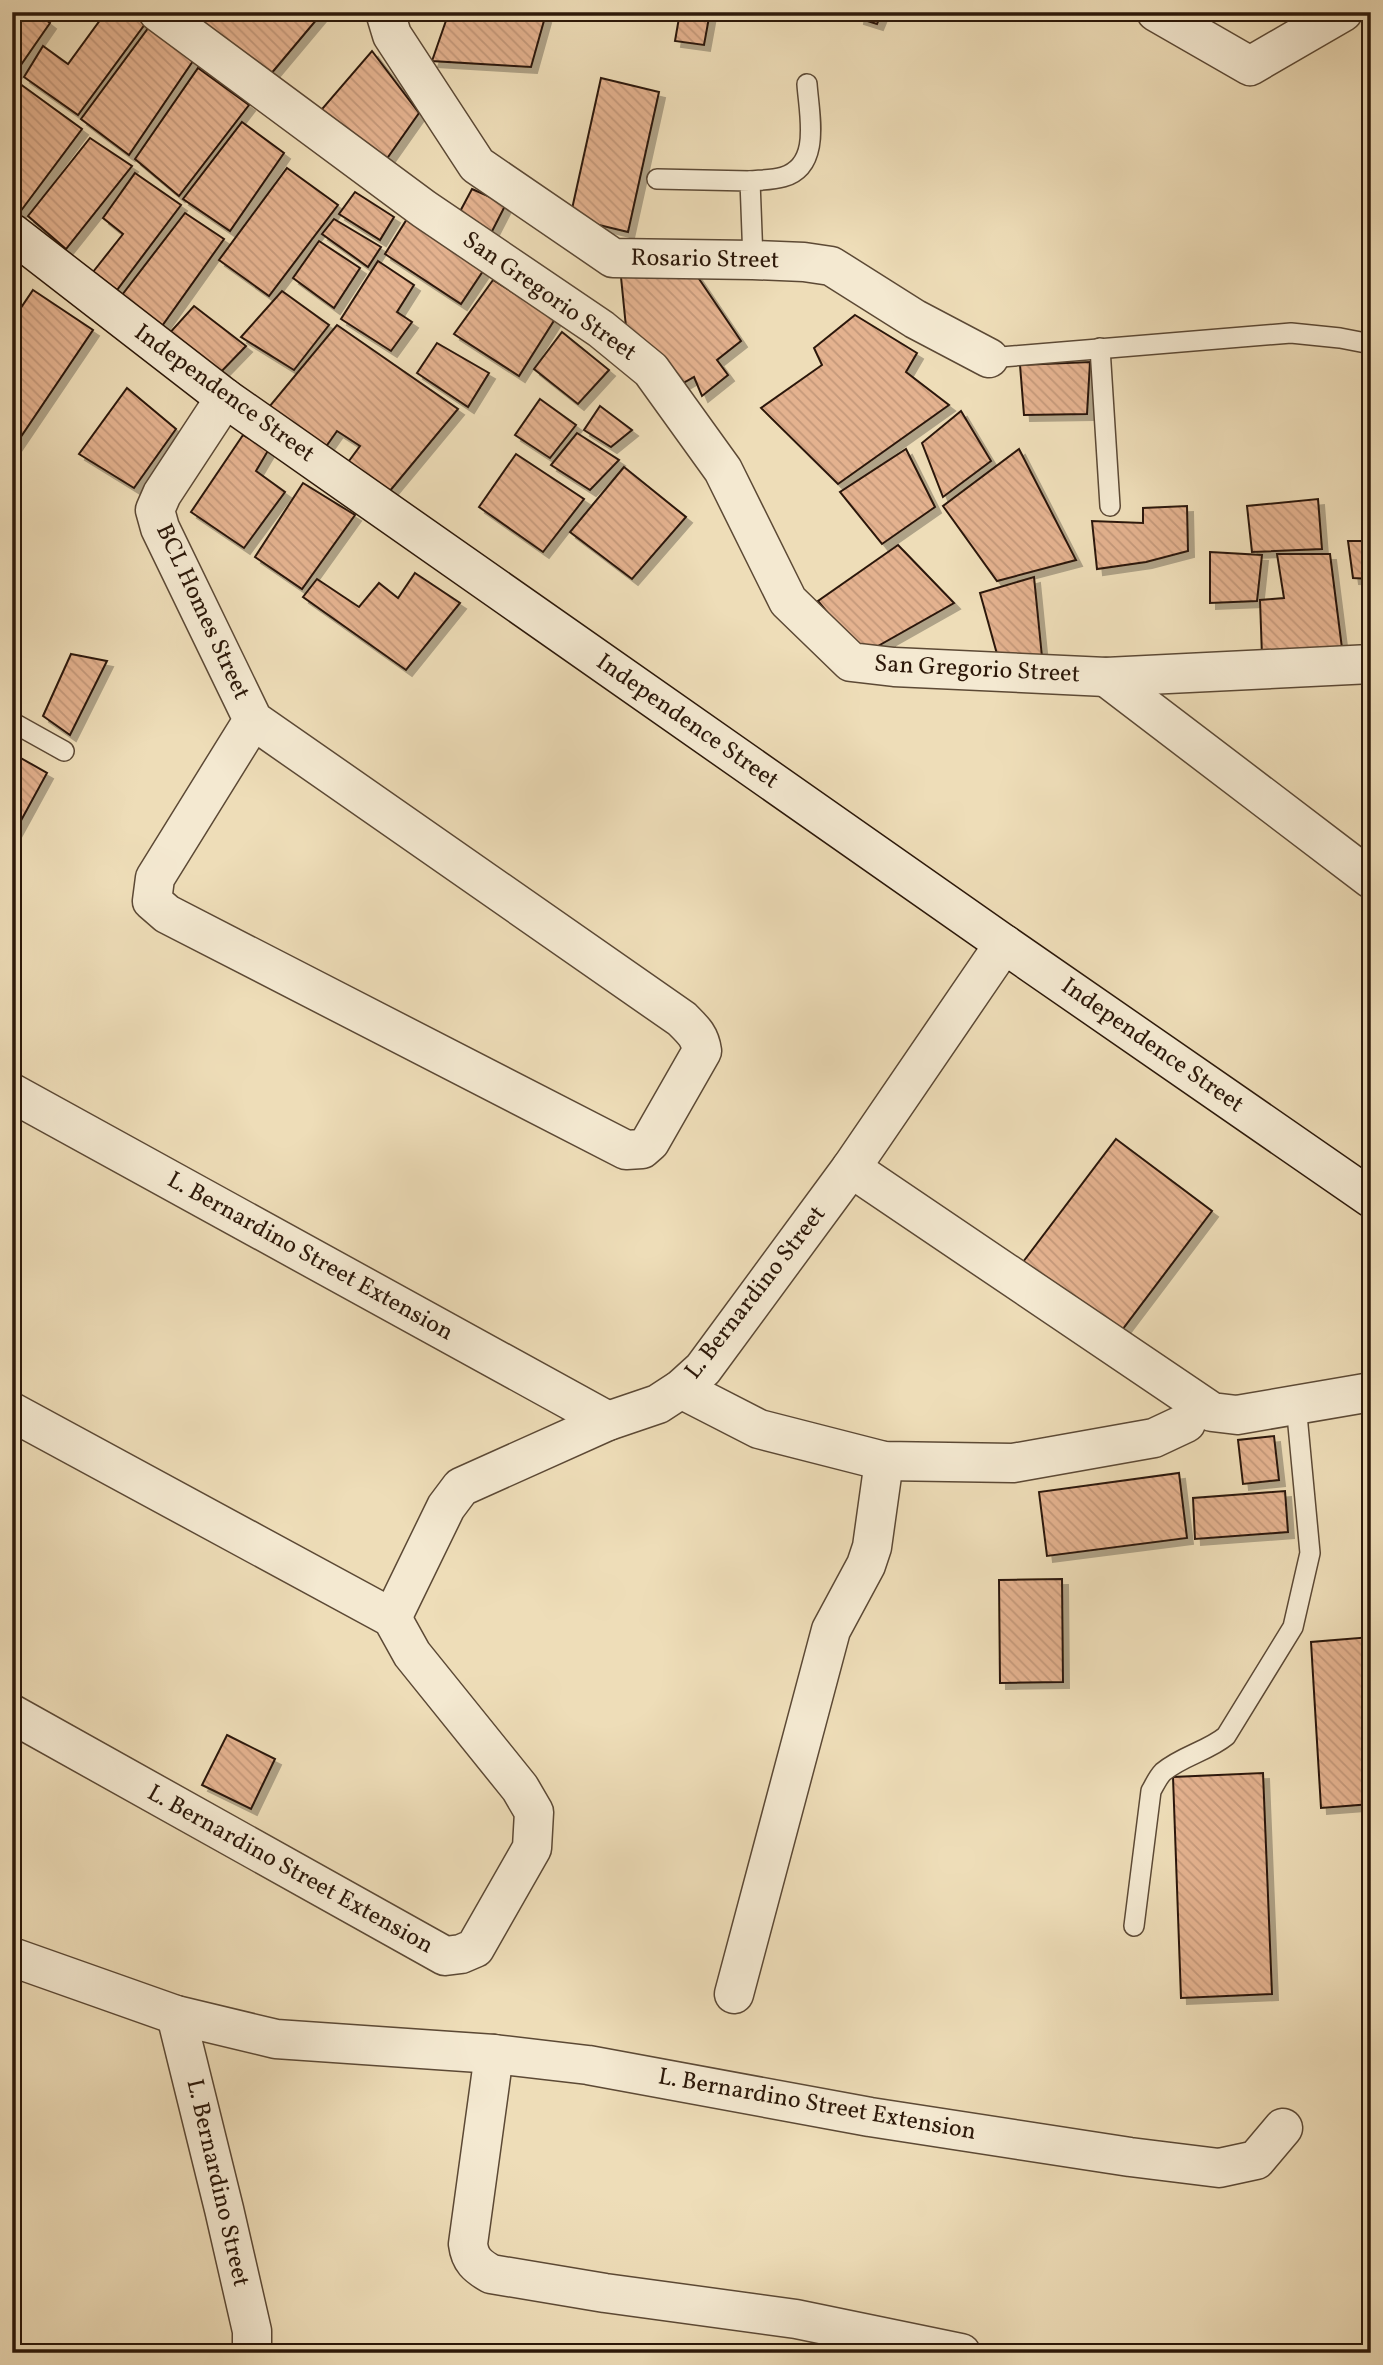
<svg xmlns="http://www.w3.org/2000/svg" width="1383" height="2365" viewBox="0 0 1383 2365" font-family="Vollkorn,serif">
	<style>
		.building { fill: url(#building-back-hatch); stroke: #2c1809; stroke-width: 2; filter: url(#shadow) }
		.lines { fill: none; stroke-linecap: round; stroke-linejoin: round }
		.lane-casing { stroke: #5c4935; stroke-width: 22 }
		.street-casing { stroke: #5c4935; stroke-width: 41 }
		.secondary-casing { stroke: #2c1809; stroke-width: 41 }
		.lane { stroke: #f4e9d1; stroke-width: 19 }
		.street { stroke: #f4e9d1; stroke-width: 38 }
		.secondary { stroke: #f4e9d1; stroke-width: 38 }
		.labels { text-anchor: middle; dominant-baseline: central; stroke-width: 7; stroke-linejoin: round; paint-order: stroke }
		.street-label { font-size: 24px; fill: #2c1809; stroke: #f4e9d1 }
	</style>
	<defs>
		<pattern id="building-back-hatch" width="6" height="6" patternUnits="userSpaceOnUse" patternTransform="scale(1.75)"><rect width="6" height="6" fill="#e4b28f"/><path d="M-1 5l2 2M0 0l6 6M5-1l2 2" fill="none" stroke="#c4987a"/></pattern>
		<filter id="shadow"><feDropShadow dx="6" dy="6" stdDeviation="0" flood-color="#0004"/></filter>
	</defs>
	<rect width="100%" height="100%" fill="#eeddb8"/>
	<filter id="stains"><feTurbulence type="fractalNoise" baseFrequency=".00286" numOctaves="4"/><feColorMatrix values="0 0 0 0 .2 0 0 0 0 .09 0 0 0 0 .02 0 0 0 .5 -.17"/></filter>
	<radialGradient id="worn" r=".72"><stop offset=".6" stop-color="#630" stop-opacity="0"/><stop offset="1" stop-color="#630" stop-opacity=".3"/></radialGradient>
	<g class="building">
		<path d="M12 12H36L50 23 16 72 12 69Z"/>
		<path d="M106 12H137L148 20 78 115 24 77 43 46 68 64Z"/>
		<path d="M189 12H323L270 75Z"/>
		<path d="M449 12H515L545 17 531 67 432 61Z"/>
		<path d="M680 12H710L704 45 675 41Z"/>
		<path d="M859 12H882L877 24 858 18Z"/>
		<path d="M149 27 193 61 129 155 81 119Z"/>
		<path d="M372 51 419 113 381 167 316 116Z"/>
		<path d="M198 68 249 105 179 196 135 159Z"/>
		<path d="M12 78 82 129 20 212 12 207Z"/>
		<path d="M601 78 659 92 628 232 570 218Z"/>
		<path d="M242 122 284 153 230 231 183 199Z"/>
		<path d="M90 138 132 166 66 249 28 216Z"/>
		<path d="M287 168 338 205 269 296 219 260Z"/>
		<path d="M135 173 181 205 117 290 93 272 123 234 103 218Z"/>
		<path d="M472 189 506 204 487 241 456 219Z"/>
		<path d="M355 192 394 217 380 240 339 214Z"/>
		<path d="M185 213 224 239 162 326 122 295Z"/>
		<path d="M334 219 381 247 368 267 322 234Z"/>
		<path d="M407 219 485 268 461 304 385 254Z"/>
		<path d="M319 241 360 268 334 308 293 278Z"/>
		<path d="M378 261 414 285 397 312 412 322 391 351 341 319Z"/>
		<path d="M691 267 741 341 717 360 728 375 702 396 694 377 678 386 627 337 621 277Z"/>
		<path d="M493 280 555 319 519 376 454 334Z"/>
		<path d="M33 290 93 330 14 447 12 321Z"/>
		<path d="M282 291 329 325 294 370 241 337Z"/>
		<path d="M194 306 246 346 218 375 166 337Z"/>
		<path d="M855 315 917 353 906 372 949 405 838 484 761 408 822 365 814 348Z"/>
		<path d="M337 325 458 409 384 498 346 465 360 446 337 431 325 448 269 407Z"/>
		<path d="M562 332 609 370 578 404 534 369Z"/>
		<path d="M437 343 489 373 468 407 417 373Z"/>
		<path d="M1090 362 1087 414 1024 415 1020 365Z"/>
		<path d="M127 388 176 429 134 488 79 454Z"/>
		<path d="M540 399 576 425 550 458 515 435Z"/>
		<path d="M600 406 632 430 611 447 584 430Z"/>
		<path d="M961 411 991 461 943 497 922 443Z"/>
		<path d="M577 433 619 460 590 490 551 465Z"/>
		<path d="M243 435 269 449 256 471 285 492 244 548 191 512Z"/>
		<path d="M906 449 935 507 882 544 840 492Z"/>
		<path d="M1019 449 1076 560 997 581 943 506Z"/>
		<path d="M516 454 584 499 543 552 479 507Z"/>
		<path d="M624 467 686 517 632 579 570 532Z"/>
		<path d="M303 483 355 515 302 589 255 557Z"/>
		<path d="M1318 499 1322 549 1252 552 1247 506Z"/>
		<path d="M1187 506 1188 551 1146 562 1097 569 1092 521 1143 523V508Z"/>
		<path d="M1348 541H1371V579L1353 578Z"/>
		<path d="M898 545 954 603 862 655 818 601Z"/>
		<path d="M1210 552 1262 555 1257 601 1210 603Z"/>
		<path d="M1277 554H1330L1343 656H1262L1260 600 1284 598Z"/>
		<path d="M415 573 460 603 406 670 303 597 317 579 359 607 379 583 398 598Z"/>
		<path d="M1034 577 1042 657 997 654 980 593Z"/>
		<path d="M71 654 107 661 70 735 43 716Z"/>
		<path d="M12 753 47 773 12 837Z"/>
		<path d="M1116 1139 1212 1211 1116 1338 1020 1266Z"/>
		<path d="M1274 1436 1279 1480 1243 1484 1238 1440Z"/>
		<path d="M1179 1473 1187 1538 1047 1556 1039 1492Z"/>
		<path d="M1285 1491 1288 1532 1195 1539 1193 1498Z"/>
		<path d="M1062 1579 1063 1682 1000 1683 999 1580Z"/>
		<path d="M1371 1637V1804L1321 1808 1311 1642Z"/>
		<path d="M227 1735 275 1759 251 1809 202 1785Z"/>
		<path d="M1263 1773 1272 1994 1181 1998 1173 1777Z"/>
	</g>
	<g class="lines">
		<defs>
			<g id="lane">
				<path d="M657 179 750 181 753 260"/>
				<path d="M750 181C760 180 773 180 783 177 822 166 809 114 807 84"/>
				<path d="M1100 348 1110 506"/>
				<path d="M989 358 1291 333 1340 338 1371 344"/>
				<path d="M12 722 64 751"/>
				<path d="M1134 1926 1151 1791C1155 1784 1158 1777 1163 1772 1182 1756 1208 1751 1226 1736L1293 1627 1310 1553 1296 1404"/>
			</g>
			<g id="street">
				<path d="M158 12 424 209 601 329 651 370 723 470 788 601 851 662 894 667 1106 677 1371 664"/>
				<path d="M385 12 392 35 477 165 613 258 753 260 804 262 831 266 915 319 989 358"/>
				<path d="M1156 12 1250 66 1343 12"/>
				<path d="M225 398 162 494 155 510 160 528 253 720 155 878 152 901 167 914 626 1150 642 1149 650 1142 702 1051C700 1036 693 1030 682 1019L253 720"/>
				<path d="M1106 677 1371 879"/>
				<path d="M12 1093 608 1421"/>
				<path d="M851 1168 1212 1412 1237 1415 1371 1392"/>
				<path d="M681 1389 759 1429 884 1461 1013 1463 1154 1438 1186 1423"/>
				<path d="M12 1412 392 1618 412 1654 520 1788 534 1812 532 1848 475 1948 461 1954 445 1956 12 1714"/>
				<path d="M392 1618 446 1507 461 1487 608 1421 658 1404 681 1389 703 1369 851 1168 1004 944"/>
				<path d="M12 1957 176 2015 276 2039 494 2054 588 2065 870 2117 1130 2157 1219 2168 1256 2160 1283 2128"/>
				<path d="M734 1994 831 1630 866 1565 872 1547 884 1461"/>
				<path d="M176 2015 224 2209 252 2331V2353"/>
				<path d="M494 2054 468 2244C470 2260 477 2266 491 2274L605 2293 796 2319 961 2353"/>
			</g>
			<path id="secondary" d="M12 233 225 398 1004 944 1371 1198"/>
		</defs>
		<use href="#lane" class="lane-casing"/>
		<use href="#street" class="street-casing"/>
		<use href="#secondary" class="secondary-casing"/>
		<use href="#lane" class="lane"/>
		<use href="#street" class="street"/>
		<use href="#secondary" class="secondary"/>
	</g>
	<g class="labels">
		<g class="street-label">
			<text transform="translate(705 260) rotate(1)">Rosario Street</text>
			<text transform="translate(549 297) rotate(35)">San Gregorio Street</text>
			<text transform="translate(224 394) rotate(36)">Independence Street</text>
			<text transform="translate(202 612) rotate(65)">BCL Homes Street</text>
			<text transform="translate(977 670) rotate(3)">San Gregorio Street</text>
			<text transform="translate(687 722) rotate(35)">Independence Street</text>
			<text transform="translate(1152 1046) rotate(35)">Independence Street</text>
			<text transform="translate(310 1257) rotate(29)">L. Bernardino Street Extension</text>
			<text transform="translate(756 1293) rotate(-52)">L. Bernardino Street</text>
			<text transform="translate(290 1870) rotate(29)">L. Bernardino Street Extension</text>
			<text transform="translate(817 2105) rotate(10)">L. Bernardino Street Extension</text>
			<text transform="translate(217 2183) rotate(77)">L. Bernardino Street</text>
		</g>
	</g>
	<rect width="1383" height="2365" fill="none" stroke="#eeddb8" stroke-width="42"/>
	<rect x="14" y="14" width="1355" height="2337" fill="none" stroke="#2c1809" stroke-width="3.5"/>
	<rect x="21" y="21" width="1341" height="2323" fill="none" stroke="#2c1809" stroke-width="2"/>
	<rect width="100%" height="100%" filter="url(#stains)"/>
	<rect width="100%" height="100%" fill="url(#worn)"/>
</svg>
